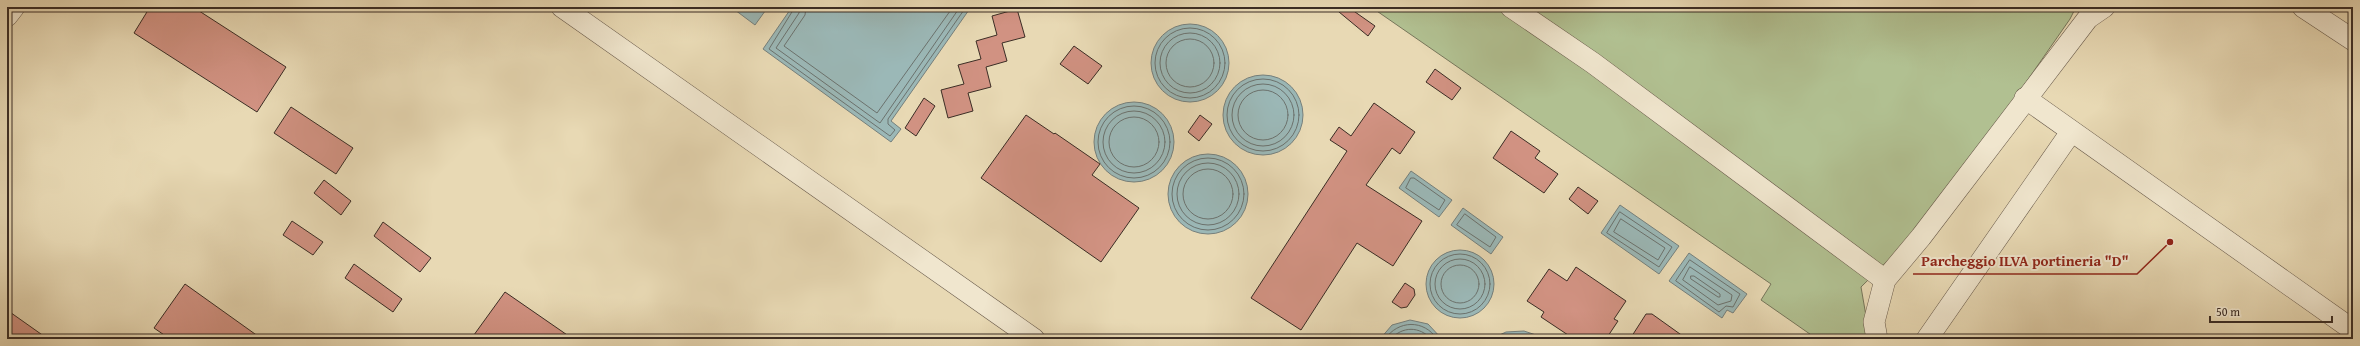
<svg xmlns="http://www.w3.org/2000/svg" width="2360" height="346" viewBox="0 0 2360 346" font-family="'Gentium Book Plus',serif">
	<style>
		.green { fill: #b1c091; stroke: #76765b }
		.water { fill: #9bb8b7; stroke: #75807d }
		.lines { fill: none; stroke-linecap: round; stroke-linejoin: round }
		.shore { stroke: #6b726e; stroke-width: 1 }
		.building { fill: #d19282; stroke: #3b2d25 }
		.minor-casing { stroke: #665849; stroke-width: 22 }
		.minor { stroke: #f0e6ce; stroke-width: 21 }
		.leader { fill: none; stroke: #8f2418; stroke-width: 1.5 }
		.callout-dot { fill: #8f2418; stroke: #f0e6ce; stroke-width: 1.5 }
		.callout-label { font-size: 15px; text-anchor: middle; font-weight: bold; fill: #8f2418; stroke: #f0e6ce; stroke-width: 4; stroke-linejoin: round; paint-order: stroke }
	</style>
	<rect width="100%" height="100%" fill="#e8d9b4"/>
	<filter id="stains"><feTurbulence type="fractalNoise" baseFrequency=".005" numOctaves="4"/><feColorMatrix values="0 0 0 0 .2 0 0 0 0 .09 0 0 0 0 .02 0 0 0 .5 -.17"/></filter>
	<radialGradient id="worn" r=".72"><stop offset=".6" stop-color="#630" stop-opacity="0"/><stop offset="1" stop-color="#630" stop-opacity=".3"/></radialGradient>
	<path class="green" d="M1371 7H2076L2070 19 1933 216 1861 287 1870 339H1817L1761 300 1771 284Z"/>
	<g class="water">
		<path d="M731 7H768L755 25Z"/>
		<path d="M792 7H971L891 121 901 129 891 142 763 49Z"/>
		<circle cx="1190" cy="63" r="39"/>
		<circle cx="1263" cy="115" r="40"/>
		<circle cx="1134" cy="142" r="40"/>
		<circle cx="1208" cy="194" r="40"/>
		<path d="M1411 171 1452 200 1439 217 1399 188Z"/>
		<path d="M1620 205 1679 246 1659 274 1601 233Z"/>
		<path d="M1463 208 1503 237 1491 254 1451 225Z"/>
		<circle cx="1460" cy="284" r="34"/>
		<path d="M1689 253 1747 294 1733 313 1727 310 1722 318 1669 281Z"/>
		<path d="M1410 320 1428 324 1442 339H1380L1392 325Z"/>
		<path d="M1524 331 1548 339H1491L1506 332Z"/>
	</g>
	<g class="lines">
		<g class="shore">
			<path d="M795 7 769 49 890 136 895 130 888 124V119L966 7"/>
			<path d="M800 7 799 13 776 48 880 123 960 7"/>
			<path d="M806 7 805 15 784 46 877 113 953 7"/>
			<circle cx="1190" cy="63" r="35"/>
			<circle cx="1190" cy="63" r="30"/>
			<circle cx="1190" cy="63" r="24"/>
			<circle cx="1263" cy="115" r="36"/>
			<circle cx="1263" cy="115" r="31"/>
			<circle cx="1263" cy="115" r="25"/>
			<circle cx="1134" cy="142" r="36"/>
			<circle cx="1134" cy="142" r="31"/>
			<circle cx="1134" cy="142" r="25"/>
			<circle cx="1208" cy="194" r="36"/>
			<circle cx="1208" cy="194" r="31"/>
			<circle cx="1208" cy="194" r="25"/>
			<path d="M1411 178H1414L1445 200 1439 210 1406 188Z"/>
			<path d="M1620 212 1672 247 1659 267 1607 233Z"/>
			<path d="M1465 214 1496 237 1490 247 1457 225Z"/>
			<path d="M1621 219 1665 248 1658 260 1614 232Z"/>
			<circle cx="1460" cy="284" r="30"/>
			<circle cx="1460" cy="284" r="25"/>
			<path d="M1690 260 1740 294 1733 307 1726 306 1719 312 1676 281Z"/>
			<circle cx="1460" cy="284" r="19"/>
			<path d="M1690 267 1732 295 1731 301 1718 305 1683 280Z"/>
			<path d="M1691 276H1694L1720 294V297H1718L1691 279Z"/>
			<path d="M1385 339C1398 320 1424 319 1437 339"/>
			<path d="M1391 339C1402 326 1420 326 1431 339"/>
			<path d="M1499 339 1523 335 1540 339"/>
		</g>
	</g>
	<g class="building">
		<path d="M150 7H193L286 67 257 112 134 33Z"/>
		<path d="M1333 7H1348L1375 26 1368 36Z"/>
		<path d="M1017 9 1025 37 1002 43 1007 61 986 67 991 87 968 93 973 111 948 118 941 90 964 84 958 65 981 59 976 41 997 35 992 16Z"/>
		<path d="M1074 46 1102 66 1088 84 1060 64Z"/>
		<path d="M1435 69 1461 88 1452 100 1426 82Z"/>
		<path d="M924 98 935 106 916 136 905 128Z"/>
		<path d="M1374 103 1415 132 1400 154 1392 148 1366 185 1422 221 1393 266 1357 243 1301 330 1251 298 1347 151 1330 140 1339 127 1351 136Z"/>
		<path d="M291 107 353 148 336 174 274 133Z"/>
		<path d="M1026 115 1054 134 1055 133 1100 164 1092 175 1139 208 1101 262 981 178Z"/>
		<path d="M1200 115 1212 124 1199 141 1188 132Z"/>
		<path d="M1511 131 1540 151 1535 158 1558 174 1544 193 1493 158Z"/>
		<path d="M324 180 351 201 341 215 314 193Z"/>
		<path d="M1578 187 1598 201 1588 214 1569 199Z"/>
		<path d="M292 221 323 242 313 255 283 235Z"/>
		<path d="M383 222 431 258 420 272 374 236Z"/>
		<path d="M354 264 402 299 393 312 345 278Z"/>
		<path d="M1576 267 1626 301 1614 319 1618 321 1606 339H1574L1541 317 1544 312 1527 301 1549 269 1567 281Z"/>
		<path d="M1405 283 1414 289 1415 295 1407 307 1401 308 1392 302Z"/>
		<path d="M185 284 262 339H170L154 328Z"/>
		<path d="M505 292 573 339H471Z"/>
		<path d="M7 310 48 339H7Z"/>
		<path d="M1646 314H1652L1687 339H1630Z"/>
	</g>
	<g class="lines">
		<defs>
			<g id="minor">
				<path d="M562 7 1034 339"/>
				<path d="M1511 7 1593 63 1885 280"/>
				<path d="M2303 7 2353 40"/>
				<path d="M7 16 14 7"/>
				<path d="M2025 98 2353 330"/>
				<path d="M1877 339 1874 322 1885 280 1921 237 2088 18 2104 7"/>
				<path d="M1927 339 2071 132"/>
			</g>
		</defs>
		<use href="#minor" class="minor-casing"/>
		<use href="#minor" class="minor"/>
	</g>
	<path class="leader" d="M2170 242L2137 274H1913"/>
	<circle class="callout-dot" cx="2170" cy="242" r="4"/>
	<g class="callout-label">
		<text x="2025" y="266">Parcheggio ILVA portineria "D"</text>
	</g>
	<rect width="2360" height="346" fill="none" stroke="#e8d9b4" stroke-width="24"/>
	<rect x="8" y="8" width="2344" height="330" fill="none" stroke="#3b2d25" stroke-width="2"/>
	<rect x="12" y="12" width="2336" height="322" fill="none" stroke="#3b2d25"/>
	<path d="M2210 316v6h122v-6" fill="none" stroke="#3b2d25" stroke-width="2"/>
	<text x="2216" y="316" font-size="12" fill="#3b2d25" stroke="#f0e6ce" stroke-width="3" paint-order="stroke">50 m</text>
	<rect width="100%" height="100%" filter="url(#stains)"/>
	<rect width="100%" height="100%" fill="url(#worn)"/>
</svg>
